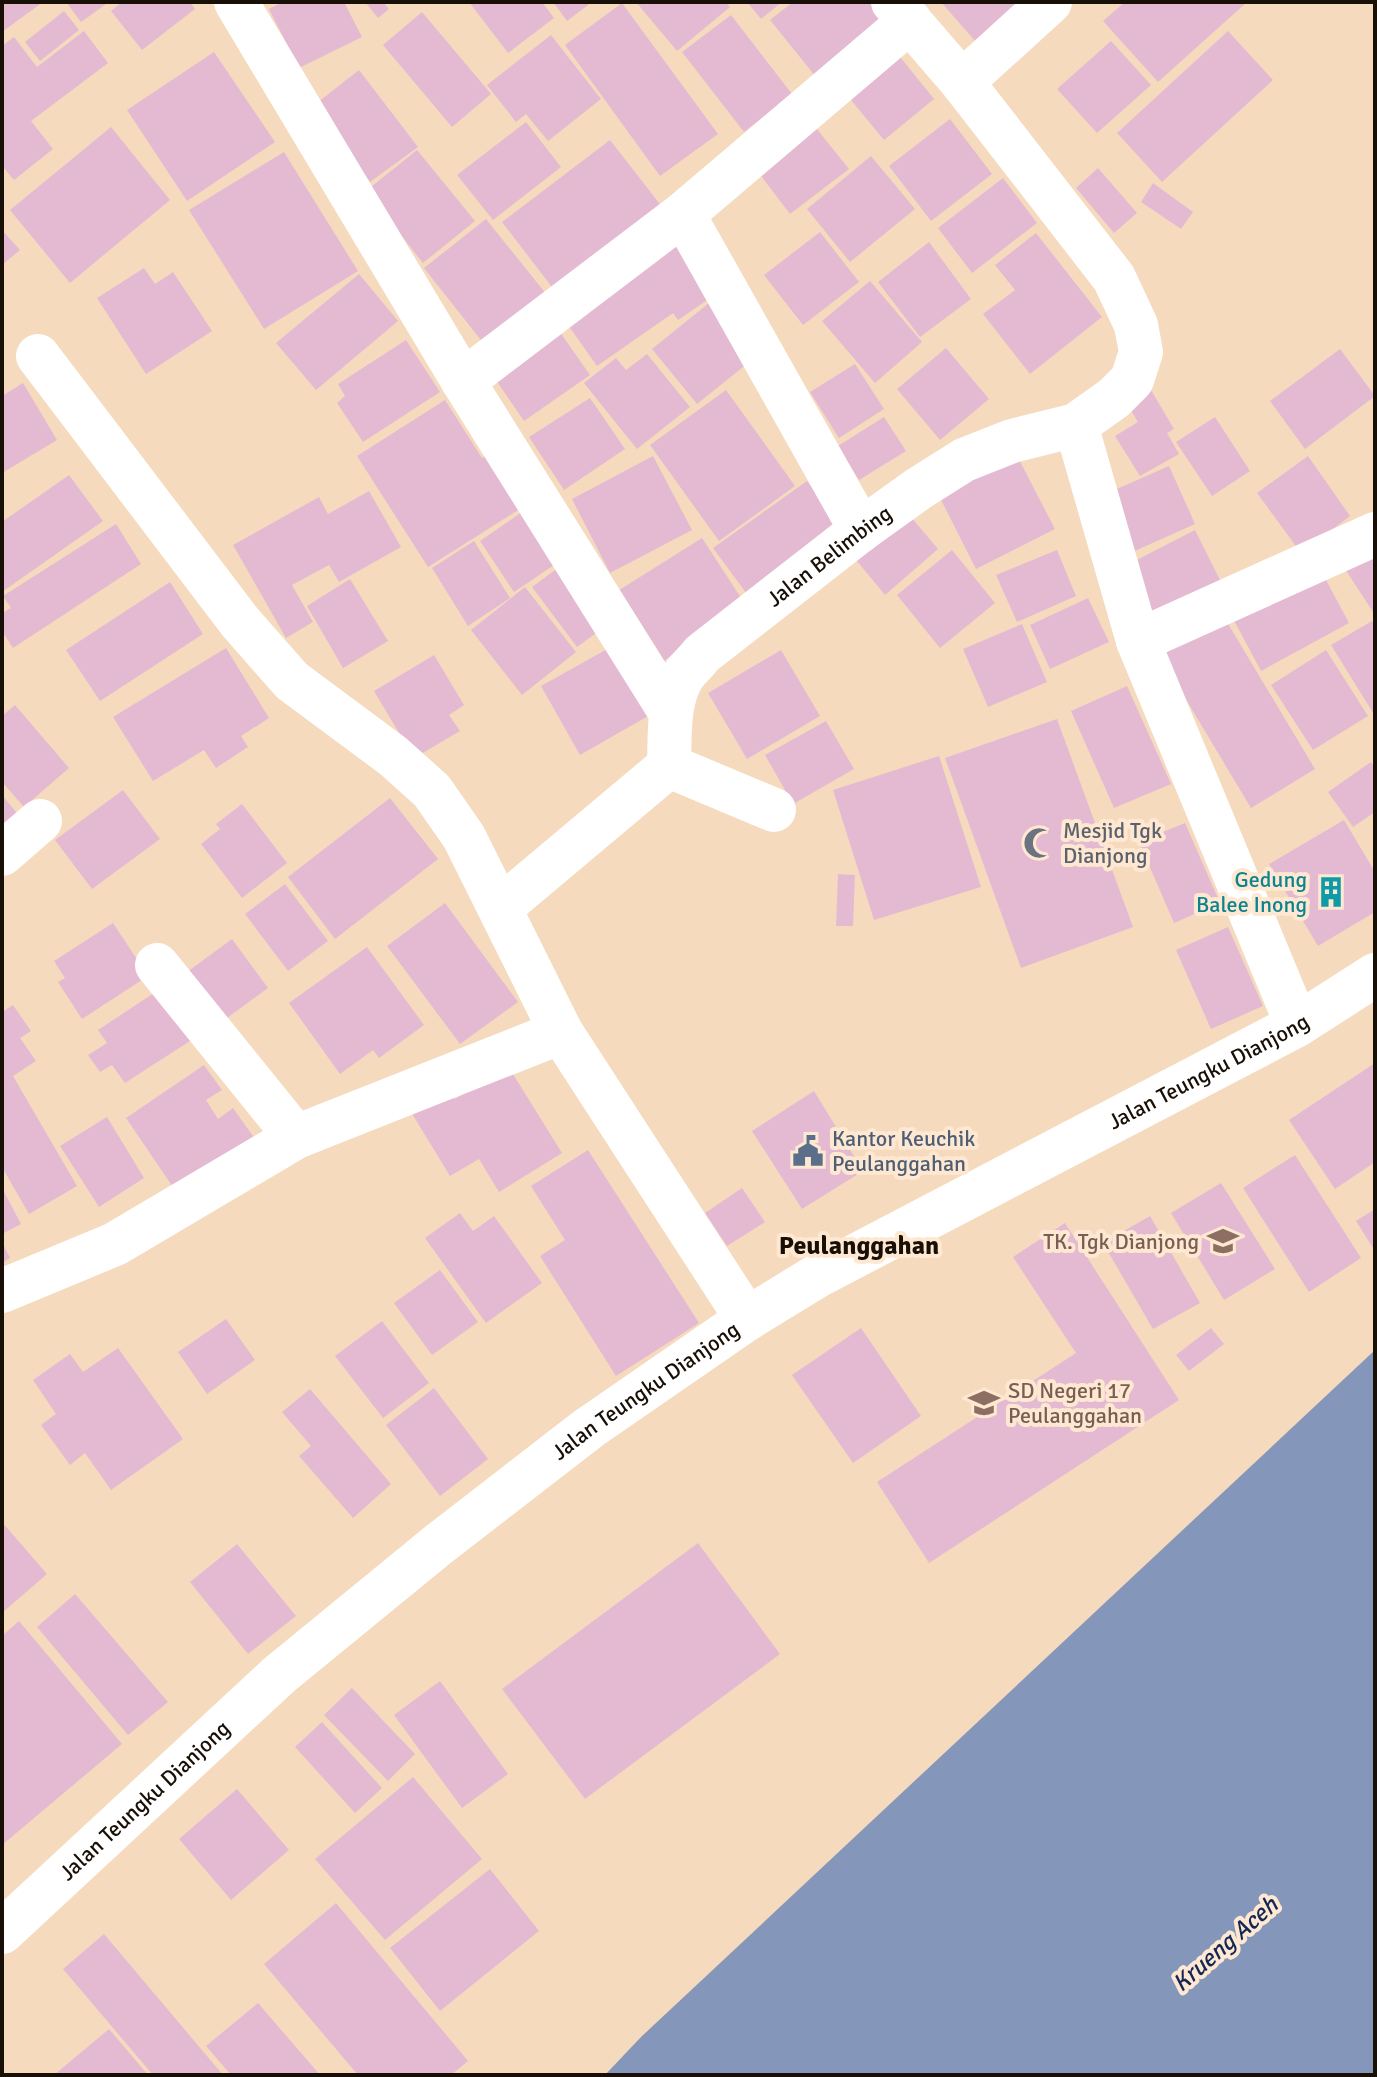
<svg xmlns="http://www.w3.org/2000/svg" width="1377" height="2077" viewBox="0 0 1377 2077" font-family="Signika,sans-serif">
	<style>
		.water { fill: #8497bb }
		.building { fill: #e4bad3 }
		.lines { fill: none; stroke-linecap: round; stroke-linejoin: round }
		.minor { stroke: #fff; stroke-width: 44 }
		.labels { text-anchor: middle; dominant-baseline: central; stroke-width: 8; stroke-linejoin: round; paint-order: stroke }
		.street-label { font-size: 22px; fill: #180f06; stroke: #fee8d1 }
		.worship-label { font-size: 22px; fill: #5b616d; stroke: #fee8d1; text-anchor: start }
		.culture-label { font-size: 22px; fill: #0d838f; stroke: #fee8d1; text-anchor: end }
		.service-label { font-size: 22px; fill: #4e5e75; stroke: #fee8d1; text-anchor: start }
		.education-label { font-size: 22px; fill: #785e54; stroke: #fee8d1; text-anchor: end }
		.water-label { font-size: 24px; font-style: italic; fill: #122755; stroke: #fee8d1 }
		.quarter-label { font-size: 26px; font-weight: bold; fill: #180f06; stroke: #fee8d1 }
	</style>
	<rect width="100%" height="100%" fill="#f5dabe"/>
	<path class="water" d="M1375 1350V2075H605L641 2037Z"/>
	<g class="building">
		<path d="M2 2H43L2 32Z"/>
		<path d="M66 2H109L81 22Z"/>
		<path d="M122 2H190L195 9 142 50 111 11Z"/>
		<path d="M283 2H344L362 37 299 68 269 9Z"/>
		<path d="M365 2H383L389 9 378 18Z"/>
		<path d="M469 2H542L554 18 508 53Z"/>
		<path d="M553 2H592L567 21Z"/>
		<path d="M636 2H726L730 7 677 51Z"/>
		<path d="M747 2H782L761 19Z"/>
		<path d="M793 2H869L886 22 816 77 770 20Z"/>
		<path d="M941 2H1026L982 49Z"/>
		<path d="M1125 2H1247L1158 82 1103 21Z"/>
		<path d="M622 3 718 134 660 176 565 45Z"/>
		<path d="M64 11 79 30 40 61 25 42Z"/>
		<path d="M422 12 491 94 452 127 383 45Z"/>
		<path d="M731 15 792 94 744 132 682 52Z"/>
		<path d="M84 31 108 63 31 121 53 149 14 180 2 166V46L14 37 37 67Z"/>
		<path d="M1228 31 1273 80 1162 182 1117 133Z"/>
		<path d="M551 35 601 99 548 141 526 114 516 122 487 85Z"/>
		<path d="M1111 41 1151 85 1097 133 1057 89Z"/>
		<path d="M892 47 934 99 884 140 841 88Z"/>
		<path d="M214 52 275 142 187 201 127 110Z"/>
		<path d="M359 70 418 147 370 182 313 106Z"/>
		<path d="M950 119 992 174 931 221 889 166Z"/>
		<path d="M526 122 561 167 493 220 457 175Z"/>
		<path d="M812 123 849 169 790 214 755 168Z"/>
		<path d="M111 127 170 200 70 283 10 210Z"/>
		<path d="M610 140 663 208 555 291 502 222Z"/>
		<path d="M417 150 475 221 423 263 366 191Z"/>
		<path d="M284 152 358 271 264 329 189 210Z"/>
		<path d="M871 156 915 209 850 262 807 209Z"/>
		<path d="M1098 168 1137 213 1114 233 1076 188Z"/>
		<path d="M1003 178 1037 223 972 273 938 228Z"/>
		<path d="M1153 183 1193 212 1181 229 1141 202Z"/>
		<path d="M486 219 547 295 484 344 424 268Z"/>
		<path d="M2 230 20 250 2 265Z"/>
		<path d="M820 232 859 282 803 325 764 275Z"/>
		<path d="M1036 233 1102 317 1030 374 983 314 1015 290 995 265Z"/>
		<path d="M676 236 716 294 678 320 673 313 597 366 561 315Z"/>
		<path d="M929 242 971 299 920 337 878 282Z"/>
		<path d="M144 268 155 284 173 272 212 331 146 374 97 298Z"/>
		<path d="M359 274 398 321 316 390 276 343Z"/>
		<path d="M870 281 922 342 875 383 822 321Z"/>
		<path d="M709 303 753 359 697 404 652 349Z"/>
		<path d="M555 325 590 375 524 421 489 370Z"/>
		<path d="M406 340 440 392 363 442 337 403 345 396 338 384Z"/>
		<path d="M946 348 989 399 940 440 897 389Z"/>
		<path d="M1340 349 1375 396 1305 449 1270 401Z"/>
		<path d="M647 354 690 407 637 449 584 383 616 358 626 370Z"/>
		<path d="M855 364 884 409 839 438 810 392Z"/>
		<path d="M23 383 57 440 2 473V396Z"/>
		<path d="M726 390 795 486 719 541 650 445Z"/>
		<path d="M1151 390 1174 429 1167 433 1179 454 1140 476 1115 436 1138 422 1127 404Z"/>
		<path d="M590 398 625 449 564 490 529 437Z"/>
		<path d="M445 400 482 458 500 447 534 500 428 567 357 456Z"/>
		<path d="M884 417 906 451 859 480 838 446Z"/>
		<path d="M1215 417 1250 471 1212 496 1176 442Z"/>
		<path d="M1013 448 1055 529 976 569 935 488Z"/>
		<path d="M653 456 692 530 610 573 572 499Z"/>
		<path d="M1308 456 1350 516 1301 553 1257 493Z"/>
		<path d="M1169 466 1195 524 1128 554 1101 496Z"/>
		<path d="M69 475 103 521 2 592V522Z"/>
		<path d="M807 481 846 534 752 601 713 548Z"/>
		<path d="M369 491 401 547 339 582 329 565 292 585 313 622 286 638 233 545 319 497 328 514Z"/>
		<path d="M525 510 560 561 514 592 480 541Z"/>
		<path d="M905 510 938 549 885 595 852 555Z"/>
		<path d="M116 524 141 564 13 648 2 631V613L11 608 3 596Z"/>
		<path d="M1195 530 1224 588 1153 624 1123 567Z"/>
		<path d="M702 538 747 607 659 664 613 594Z"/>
		<path d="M474 541 510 598 468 626 432 568Z"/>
		<path d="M1375 549V615L1345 569Z"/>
		<path d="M952 550 995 603 940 648 897 595Z"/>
		<path d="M1057 550 1076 596 1017 622 996 575Z"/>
		<path d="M566 562 611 622 577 647 532 587Z"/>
		<path d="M1318 565 1349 623 1261 671 1230 613Z"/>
		<path d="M350 579 388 641 343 668 307 606Z"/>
		<path d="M170 582 203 634 100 701 66 650Z"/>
		<path d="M525 587 576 652 522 695 471 630Z"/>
		<path d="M1088 598 1109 642 1050 669 1030 625Z"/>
		<path d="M1224 617 1315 769 1251 808 1160 656Z"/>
		<path d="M1372 621 1375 626V716L1331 645Z"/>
		<path d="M1022 624 1047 682 988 707 963 649Z"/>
		<path d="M618 643 657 711 580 755 541 686Z"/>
		<path d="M226 648 269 718 241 736 248 747 216 768 204 750 153 781 113 717Z"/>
		<path d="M781 650 820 716 747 759 708 693Z"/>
		<path d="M1326 650 1368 716 1313 750 1271 685Z"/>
		<path d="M434 655 464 705 449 715 460 731 414 758 374 691Z"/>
		<path d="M1127 686 1171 784 1114 808 1071 711Z"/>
		<path d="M15 705 69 768 24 807 2 782V716Z"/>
		<path d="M1057 719 1133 927 1021 968 945 758Z"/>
		<path d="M826 721 854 769 793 804 765 755Z"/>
		<path d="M939 756 981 887 874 920 833 790Z"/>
		<path d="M1371 762 1375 768V812L1353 827 1328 792Z"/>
		<path d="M123 790 160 839 92 889 55 840Z"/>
		<path d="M2 795 24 822 2 838Z"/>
		<path d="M390 798 438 859 335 939 288 877Z"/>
		<path d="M242 804 287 863 242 898 201 844 220 829 216 824Z"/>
		<path d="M1344 820 1375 872V912L1318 946 1269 864Z"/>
		<path d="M1185 823 1220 903 1174 923 1139 842Z"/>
		<path d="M838 874 855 875 853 926H836Z"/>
		<path d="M285 884 328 941 288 971 245 914Z"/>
		<path d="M445 903 518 1002 460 1044 387 946Z"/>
		<path d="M113 923 148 976 82 1019 58 982 65 978 54 961Z"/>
		<path d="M1228 927 1263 1006 1211 1029 1176 950Z"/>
		<path d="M232 939 268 988 212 1029 187 972Z"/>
		<path d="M367 947 424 1025 379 1058 373 1050 340 1074 289 1003Z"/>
		<path d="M160 989 193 1039 125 1083 112 1065 100 1072 88 1055 107 1043 98 1030Z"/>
		<path d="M13 1005 31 1031 20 1038 36 1061 13 1076 77 1186 29 1214 2 1167V1012Z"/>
		<path d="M1375 1063V1162L1335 1189 1289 1120Z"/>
		<path d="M204 1065 222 1090 206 1100 218 1119 233 1108 260 1146 181 1199 126 1118Z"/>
		<path d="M508 1066 562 1153 499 1192 479 1159 450 1176 411 1112 450 1089 455 1099Z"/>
		<path d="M814 1091 863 1171 802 1209 752 1131Z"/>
		<path d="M107 1117 144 1178 99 1207 60 1146Z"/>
		<path d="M588 1150 699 1323 616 1376 540 1256 565 1240 531 1186Z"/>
		<path d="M1295 1155 1361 1258 1309 1292 1243 1188Z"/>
		<path d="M1221 1183 1275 1269 1224 1300 1171 1213Z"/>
		<path d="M2 1188 21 1224 2 1234Z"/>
		<path d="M742 1188 765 1222 727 1246 705 1213Z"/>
		<path d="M1375 1209V1247L1373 1248 1356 1221Z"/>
		<path d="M460 1213 473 1231 494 1216 542 1283 486 1323 425 1238Z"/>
		<path d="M1150 1216 1200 1303 1153 1329 1103 1243Z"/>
		<path d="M1065 1223 1179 1400 929 1563 877 1482 1076 1353 1013 1257Z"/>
		<path d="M2 1242 10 1258 2 1263Z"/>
		<path d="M440 1270 478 1322 432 1355 394 1303Z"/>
		<path d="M226 1319 255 1360 207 1394 178 1352Z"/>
		<path d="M382 1321 429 1383 383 1418 335 1356Z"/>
		<path d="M861 1328 921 1416 853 1463 792 1375Z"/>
		<path d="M1211 1328 1224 1344 1189 1371 1176 1355Z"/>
		<path d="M118 1348 183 1439 111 1490 85 1453 70 1465 41 1425 56 1414 33 1380 70 1354 83 1372Z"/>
		<path d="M434 1388 488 1459 440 1496 386 1425Z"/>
		<path d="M310 1389 391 1484 353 1518 299 1456 311 1446 282 1412Z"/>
		<path d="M2 1522 47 1574 2 1613Z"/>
		<path d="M698 1543 780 1654 585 1799 502 1689Z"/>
		<path d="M237 1544 296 1616 248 1654 190 1582Z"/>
		<path d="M75 1594 168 1702 128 1735 37 1627Z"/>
		<path d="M19 1621 122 1744 2 1845V1636Z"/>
		<path d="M440 1681 508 1774 462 1808 394 1715Z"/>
		<path d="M352 1688 415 1754 388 1781 324 1715Z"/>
		<path d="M322 1722 382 1788 355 1813 295 1747Z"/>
		<path d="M413 1777 482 1859 385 1940 315 1859Z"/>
		<path d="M237 1789 289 1850 231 1900 179 1839Z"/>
		<path d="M490 1869 539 1931 440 2011 390 1948Z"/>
		<path d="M336 1903 468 2061 451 2075H358L264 1964Z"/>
		<path d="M104 1934 223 2075H153L63 1969Z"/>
		<path d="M258 2003 320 2075H231L206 2046Z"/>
		<path d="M109 2029 148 2075H54Z"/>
	</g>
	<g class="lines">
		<g class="minor">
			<path d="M236 2 463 381 671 713"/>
			<path d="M962 82 1050 2"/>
			<path d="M683 214 861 530"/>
			<path d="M38 356 240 622 292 681 393 756 432 791 464 837 561 1032 747 1319"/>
			<path d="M463 381 683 214 910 21"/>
			<path d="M1076 425 1138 641 1297 1025"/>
			<path d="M1138 641 1375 534"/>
			<path id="s1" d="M669 766C670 736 667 699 685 673 690 667 697 661 702 654L861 530 918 489 964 460 1012 441 1076 425 1114 398 1132 380 1141 352 1136 325 1114 278 962 82 893 2"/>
			<path d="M669 766 774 810"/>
			<path d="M2 854 40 821"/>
			<path d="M500 908 669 766"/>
			<path d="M157 965 296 1137"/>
			<path d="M2 1291 115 1244 296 1137 561 1032"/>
			<path id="s2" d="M2 1932 279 1675 439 1544 589 1428 747 1319 817 1276 1297 1025 1375 975"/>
		</g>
	</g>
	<defs>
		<symbol id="mosque-bare" viewBox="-9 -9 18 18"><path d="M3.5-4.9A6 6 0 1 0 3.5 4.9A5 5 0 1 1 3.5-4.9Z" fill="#6b7280" stroke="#fee8d1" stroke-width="2.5" paint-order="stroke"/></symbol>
		<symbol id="building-bare" viewBox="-9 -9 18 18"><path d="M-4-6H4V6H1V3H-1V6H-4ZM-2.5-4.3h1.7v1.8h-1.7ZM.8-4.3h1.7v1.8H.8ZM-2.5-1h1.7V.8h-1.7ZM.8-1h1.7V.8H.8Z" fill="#0f9aa8" stroke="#fee8d1" stroke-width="2.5" paint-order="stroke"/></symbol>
		<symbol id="civic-bare" viewBox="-9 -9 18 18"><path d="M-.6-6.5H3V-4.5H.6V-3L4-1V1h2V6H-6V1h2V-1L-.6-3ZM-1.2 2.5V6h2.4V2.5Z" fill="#5c6f8a" stroke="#fee8d1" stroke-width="2.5" paint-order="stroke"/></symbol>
		<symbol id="school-bare" viewBox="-9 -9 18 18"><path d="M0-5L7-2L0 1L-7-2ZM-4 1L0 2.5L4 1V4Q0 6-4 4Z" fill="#8d6e63" stroke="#fee8d1" stroke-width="2.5" paint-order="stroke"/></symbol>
	</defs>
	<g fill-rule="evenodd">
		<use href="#mosque-bare" x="1017" y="821" width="44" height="44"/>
		<use href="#building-bare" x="1309" y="870" width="44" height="44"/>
		<use href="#civic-bare" x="786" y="1129" width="44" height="44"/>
		<use href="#school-bare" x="1201" y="1219" width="44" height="44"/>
		<use href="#school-bare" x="962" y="1381" width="44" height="44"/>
	</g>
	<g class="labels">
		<g class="street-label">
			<text stroke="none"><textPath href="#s1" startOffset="282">Jalan Belimbing</textPath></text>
			<text stroke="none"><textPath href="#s2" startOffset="1490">Jalan Teungku Dianjong</textPath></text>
			<text stroke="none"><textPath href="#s2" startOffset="842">Jalan Teungku Dianjong</textPath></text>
			<text stroke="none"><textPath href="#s2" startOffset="194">Jalan Teungku Dianjong</textPath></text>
		</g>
		<g class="worship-label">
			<text x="1063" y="830">Mesjid Tgk<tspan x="1063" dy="25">Dianjong</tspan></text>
		</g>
		<g class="culture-label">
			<text x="1307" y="879">Gedung<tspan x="1307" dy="25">Balee Inong</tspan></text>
		</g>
		<g class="service-label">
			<text x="832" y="1138">Kantor Keuchik<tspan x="832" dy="25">Peulanggahan</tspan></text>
		</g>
		<g class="education-label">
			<text x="1199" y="1241">TK. Tgk Dianjong</text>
			<text x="1008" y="1390" text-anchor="start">SD Negeri 17<tspan x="1008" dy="25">Peulanggahan</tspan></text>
		</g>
		<g class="water-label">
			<text transform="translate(1225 1944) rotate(-41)">Krueng Aceh</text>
		</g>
		<g class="quarter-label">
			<text x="859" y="1246">Peulanggahan</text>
		</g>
	</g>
	<rect width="1377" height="2077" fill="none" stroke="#180f06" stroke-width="8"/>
</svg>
